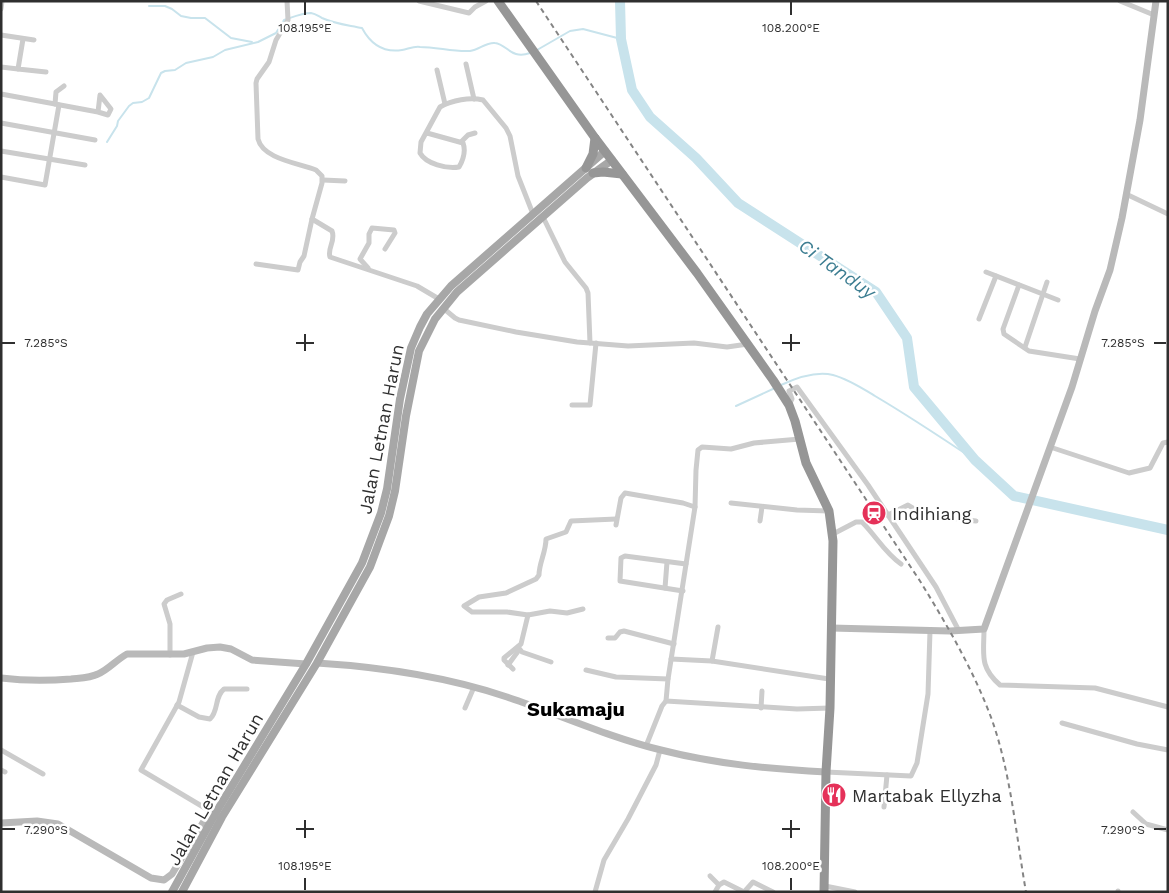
<svg xmlns="http://www.w3.org/2000/svg" width="1169" height="893" viewBox="0 0 1169 893" font-family="'Work Sans',sans-serif">
	<style>
		.lines { fill: none; stroke-linecap: round; stroke-linejoin: round }
		.stream { stroke: #c8e3ec; stroke-width: 2 }
		.river { stroke: #c8e3ec; stroke-width: 10 }
		.street { stroke: #ccc; stroke-width: 5 }
		.secondary { stroke: #b9b9b9; stroke-width: 7 }
		.primary { stroke: #a7a7a7; stroke-width: 8 }
		.highway { stroke: #969696; stroke-width: 9 }
		.rail { stroke: #848484; stroke-width: 2; stroke-dasharray: 5 4; stroke-linecap: butt }
		.ticks { fill: none; stroke: #2f2f2f; stroke-width: 2 }
		.labels { text-anchor: middle; dominant-baseline: central; stroke-width: 5; stroke-linejoin: round; paint-order: stroke }
		.street-label { font-size: 18px; fill: #2f2f2f; stroke: #fff }
		.poi-label { font-size: 18px; fill: #2f2f2f; stroke: #fff; text-anchor: start }
		.water-label { font-size: 19px; font-style: italic; fill: #3c7d91; stroke: #fff }
		.quarter-label { font-size: 20px; font-weight: bold; fill: #000; stroke: #fff }
		.ticks-label { font-size: 12px; text-anchor: middle; fill: #2f2f2f; stroke: #fff; stroke-width: 5; stroke-linejoin: round; paint-order: stroke }
	</style>
	<rect width="100%" height="100%" fill="#fff"/>
	<g class="lines">
		<g class="stream">
			<path d="M149 6H165L172 9 181 16 191 18H205L231 38 252 42"/>
			<path d="M537 50 570 31 583 29 621 39"/>
			<path d="M107 142 117 126 118 121 129 106 133 103 142 102 149 98 161 73 165 71 175 70 186 63 213 57 225 50 258 42 276 33 284 20C293 17 302 13 311 13 316 14 318 16 322 18 335 24 348 25 362 28 370 43 383 53 402 50 408 49 414 46 420 47 437 47 453 52 470 51 479 50 486 42 495 43 507 44 511 60 530 53"/>
			<path d="M781 385C796 378 817 371 833 375 848 379 862 388 875 396 909 416 942 438 975 460"/>
			<path d="M736 406 775 388"/>
		</g>
		<path class="river" d="M620 1 621 39 632 90 650 117 696 158 738 203 876 292 907 338 914 387 975 460 1014 496 1168 530"/>
		<g class="street">
			<path d="M287 1 288 20 276 40 269 62 257 79 256 83 258 139C263 159 298 163 316 170L322 176V183L312 219 332 231C336 241 327 248 330 257L417 286 439 299"/>
			<path d="M419 1 469 13 475 7 486 1"/>
			<path d="M1120 1 1154 15"/>
			<path d="M1 9 2 1"/>
			<path d="M1 35 34 40"/>
			<path d="M23 39 18 69 46 72"/>
			<path d="M466 64 474 99"/>
			<path d="M1 67 18 69"/>
			<path d="M437 70 445 104"/>
			<path d="M1 94 55 104 56 92 64 86"/>
			<path d="M55 104 98 112 100 95 111 109 108 115 98 112"/>
			<path d="M1 123 95 140"/>
			<path d="M427 133 463 143C466 151 463 160 459 167 447 169 426 164 420 153L421 142 440 107C452 100 470 97 483 100L506 128 510 136 518 176 533 214"/>
			<path d="M461 142 468 135 475 133"/>
			<path d="M1 151 85 165"/>
			<path d="M1 177 45 185 59 105"/>
			<path d="M323 180 345 181"/>
			<path d="M1126 194 1168 214"/>
			<path d="M543 217 565 262 586 288 588 293 590 343"/>
			<path d="M256 264 298 270 300 262 304 256 312 219"/>
			<path d="M368 268 360 259 369 243V234L372 228 394 230 395 233 385 249"/>
			<path d="M986 272 1058 300"/>
			<path d="M1019 285 1003 329 1004 334 1029 351 1080 359"/>
			<path d="M443 308 455 318 459 320 516 332 577 342 628 346 694 343 727 347 748 344"/>
			<path d="M979 319 996 276"/>
			<path d="M1025 347 1047 282"/>
			<path d="M572 405H590L596 343"/>
			<path d="M789 405 792 399 789 391 797 387 868 485 888 515"/>
			<path d="M1050 447 1129 473 1150 468 1163 443 1168 442"/>
			<path d="M731 503 797 510 829 511"/>
			<path d="M760 521 762 507"/>
			<path d="M616 525 621 498 625 493 683 503 695 507"/>
			<path d="M833 534 856 522H862C876 536 885 553 901 564"/>
			<path d="M665 588 667 562"/>
			<path d="M683 591 620 581 621 558 625 556 686 564"/>
			<path d="M583 609 567 613 550 611 528 615 507 612H472L464 606 479 597 506 593 536 579 539 575C539 563 546 552 546 539L566 532 571 521 616 519"/>
			<path d="M984 629C984 654 979 667 1000 685L1095 688 1168 707"/>
			<path d="M959 631 936 587 888 515 908 505 924 515 976 521"/>
			<path d="M608 638H615L620 632 624 631 674 644"/>
			<path d="M518 647 522 652 551 662"/>
			<path d="M193 652 179 702 141 770 210 811"/>
			<path d="M170 655V624L164 604 167 600 181 594"/>
			<path d="M671 659 712 661 829 679"/>
			<path d="M712 661 718 627"/>
			<path d="M508 665 519 650"/>
			<path d="M513 669 504 660V658L521 644 528 615"/>
			<path d="M586 670 616 677 668 679"/>
			<path d="M666 701 797 709 830 708"/>
			<path d="M177 705 199 717 210 719C219 711 214 697 224 689H247"/>
			<path d="M465 708 474 687"/>
			<path d="M761 708 762 691"/>
			<path d="M1062 723 1137 744 1168 750"/>
			<path d="M646 746 662 706 666 701 668 679 695 507 696 470 698 450 702 447 731 449 754 443 800 439"/>
			<path d="M1 750 43 774"/>
			<path d="M1 770 5 772"/>
			<path d="M826 772 911 776 917 763 928 694 930 631"/>
			<path d="M884 807 887 775"/>
			<path d="M1133 812 1146 824 1168 830"/>
			<path d="M710 876 719 885"/>
			<path d="M825 886 855 892"/>
			<path d="M745 891 753 882 773 892"/>
			<path d="M595 892 604 860 628 819 656 765 660 750"/>
			<path d="M715 892 719 885 724 882 744 892"/>
			<path d="M1118 892V891"/>
		</g>
		<g class="secondary">
			<path d="M831 628 950 631 984 629 1072 387 1095 311 1110 270 1122 218 1140 120 1156 1"/>
			<path d="M317 663C381 667 445 676 507 697 558 714 608 737 661 750 715 764 770 769 826 772"/>
			<path d="M1 678C25 681 47 681 71 679 80 678 90 678 98 674 108 670 116 660 127 654H184L207 648 220 647 231 649 252 660 306 664"/>
			<path d="M1 823 37 821 58 824 151 878 164 880 172 874 210 811 219 816"/>
		</g>
		<g class="primary">
			<path d="M172 892 215 814 306 664 362 563 381 513 387 489 400 399 411 348 420 327 427 314 451 286 605 151"/>
			<path d="M182 892 222 817 317 663 370 567 389 516 395 491 406 416 419 351 435 319 457 292 587 178 612 160"/>
		</g>
		<g class="highway">
			<path d="M498 1 595 138 697 273 773 380 789 405 795 421 806 463 829 511 833 541 830 708 826 772 824 892"/>
			<path d="M586 168 593 154 595 138"/>
			<path d="M593 173 603 172 622 174"/>
		</g>
		<path class="rail" d="M536 1 920 581C947 625 974 671 992 720 1011 774 1016 835 1026 892"/>
	</g>
	<path class="ticks" d="M305 2V15M791 2V15M305 334V351M791 334V351M2 343H15M296 343H314M782 343H800M1154 343H1166M305 820V838M791 820V838M2 829H15M296 829H314M782 829H800M1154 829H1166M305 878V890M791 878V890"/>
	<defs>
		<symbol id="station-disc" viewBox="-11 -11 22 22"><circle r="9.5" fill="#e53159" stroke="#fff"/><path d="M-3-6H3Q5-6 5-4V2Q5 4 3 4L4.5 6H3L1.5 4h-3L-3 6H-4.5L-3 4Q-5 4-5 2V-4Q-5-6-3-6ZM-3.5-4v3h7v-3ZM-3.5 1v1.5H-2V1ZM2 1v1.5H3.5V1Z" fill="#fff"/></symbol>
		<symbol id="restaurant-disc" viewBox="-11 -11 22 22"><circle r="9.5" fill="#e53159" stroke="#fff"/><path d="M-5-6h1v4h1v-4h1v4h1v-4h1v5L-1.5 .5V6h-2V.5L-5-1ZM5-6V6H3V1.5H1.5Q1.5-4 5-6Z" fill="#fff"/></symbol>
	</defs>
	<g fill-rule="evenodd">
		<use href="#station-disc" x="860" y="499" width="28" height="28"/>
		<use href="#restaurant-disc" x="820" y="781" width="28" height="28"/>
	</g>
	<g class="labels">
		<g class="street-label">
			<text transform="translate(381 429) rotate(-79)">Jalan Letnan Harun</text>
			<text transform="translate(215 789) rotate(-60)">Jalan Letnan Harun</text>
		</g>
		<g class="poi-label">
			<text x="892" y="513">Indihiang</text>
			<text x="852" y="795">Martabak Ellyzha</text>
		</g>
		<g class="water-label">
			<text transform="translate(837 269) rotate(35)">Ci Tanduy</text>
		</g>
		<g class="quarter-label">
			<text x="576" y="709">Sukamaju</text>
		</g>
	</g>
	<g class="ticks-label">
		<text x="305" y="32">108.195°E</text>
		<text x="791" y="32">108.200°E</text>
		<text x="46" y="347">7.285°S</text>
		<text x="1123" y="347">7.285°S</text>
		<text x="46" y="834">7.290°S</text>
		<text x="1123" y="834">7.290°S</text>
		<text x="305" y="870">108.195°E</text>
		<text x="791" y="870">108.200°E</text>
	</g>
	<rect width="1169" height="893" fill="none" stroke="#2f2f2f" stroke-width="5"/>
</svg>
